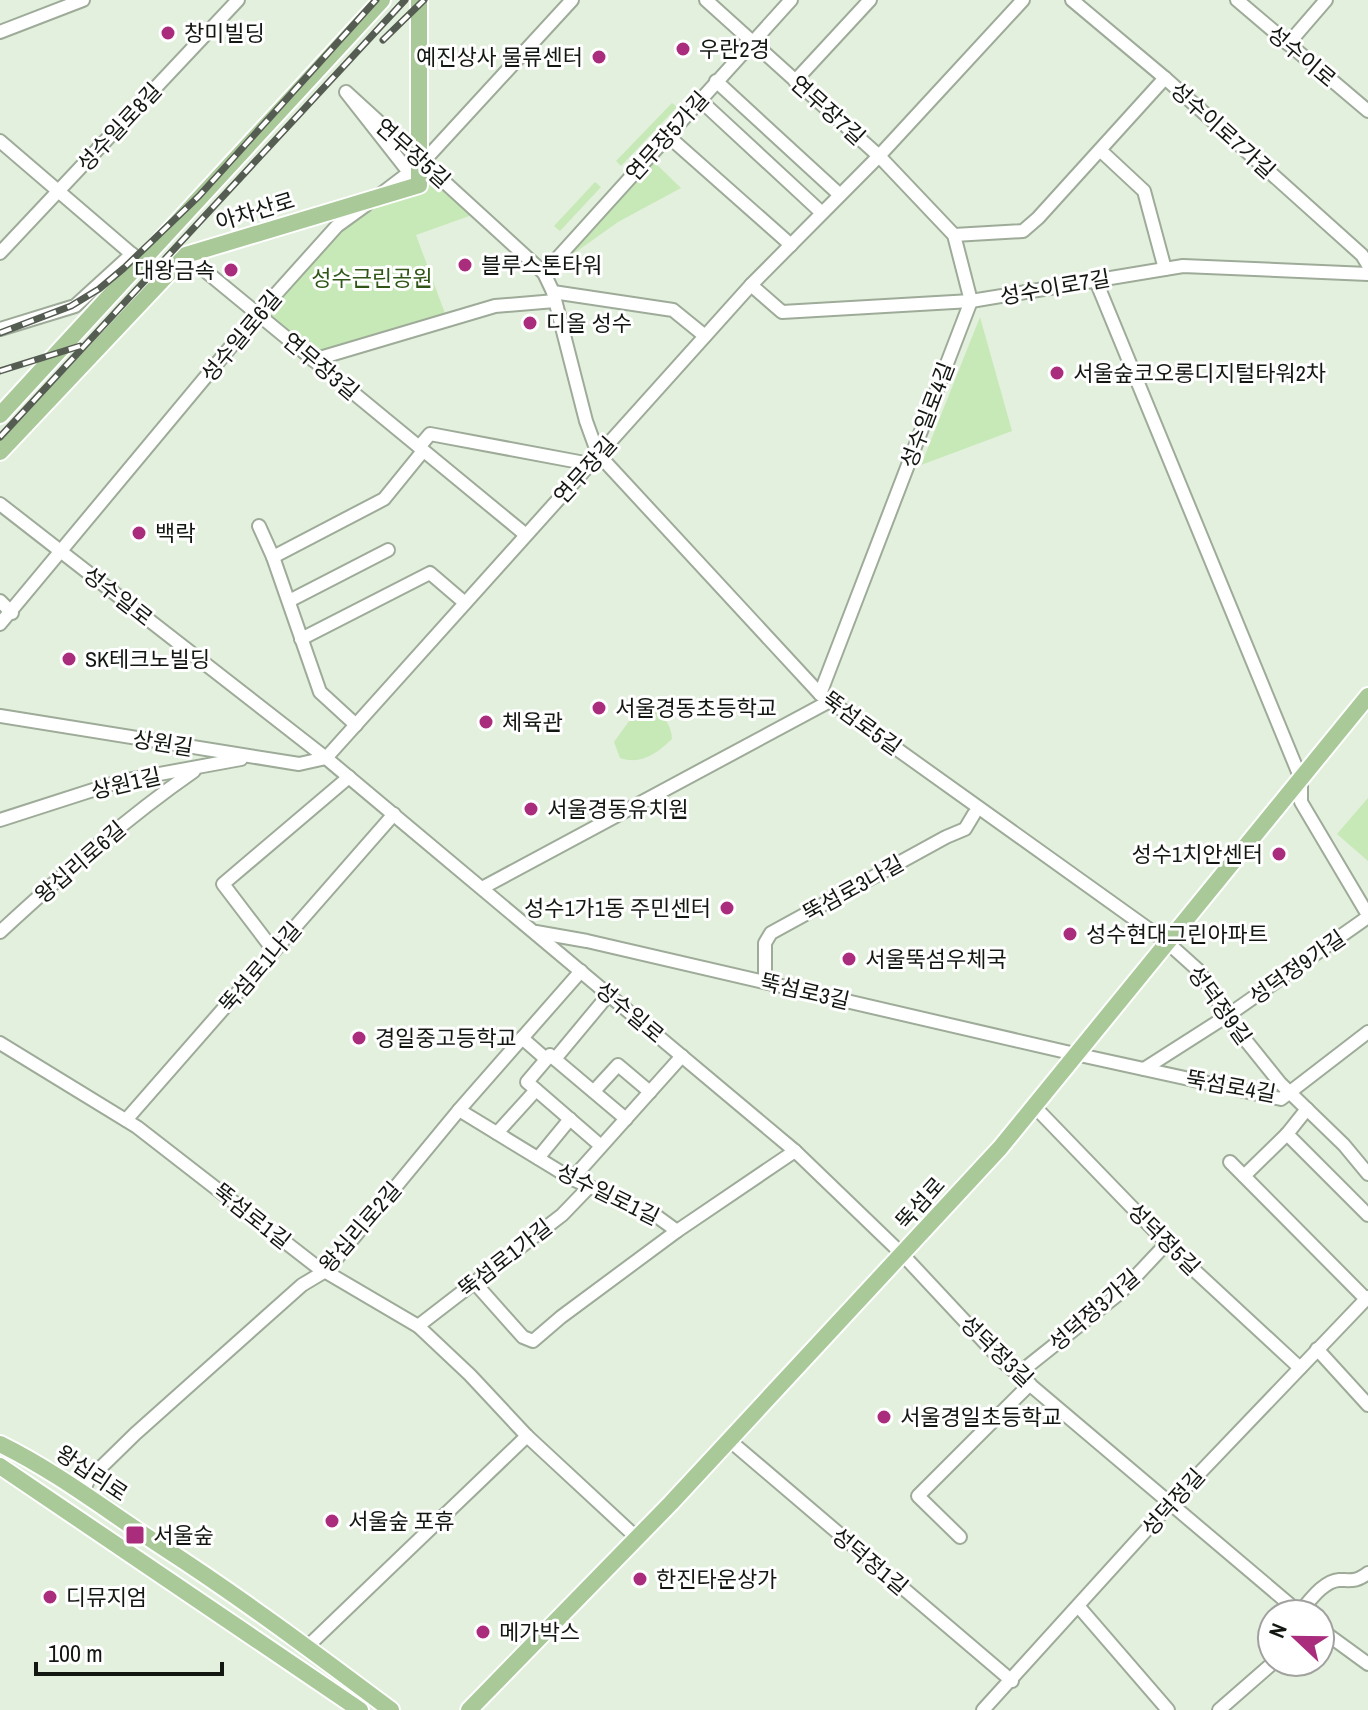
<svg xmlns="http://www.w3.org/2000/svg" width="1368" height="1710" viewBox="0 0 1368 1710" font-family="'Archivo Narrow','Noto Sans KR',sans-serif">
	<style>
		.green { fill: #c7e9b7 }
		.lines { fill: none; stroke-linecap: round; stroke-linejoin: round }
		.minor-casing { stroke: #9eab99; stroke-width: 16 }
		.major-casing { stroke: #fff; stroke-width: 20 }
		.minor { stroke: #fff; stroke-width: 12 }
		.major { stroke: #a9c999; stroke-width: 16 }
		.rail-casing { stroke: #555c52; stroke-width: 7 }
		.rail { stroke: #fff; stroke-width: 4; stroke-dasharray: 12; stroke-linecap: butt }
		.poi-dot { fill: #aa2d7d; stroke: #fff; stroke-width: 3 }
		.labels { text-anchor: middle; dominant-baseline: central; stroke-width: 6; stroke-linejoin: round; paint-order: stroke }
		.poi-label { font-size: 22px; fill: #131711; stroke: #fff; text-anchor: start }
		.street-label { font-size: 22px; fill: #131711; stroke: #fff }
		.park-label { font-size: 22px; fill: #2f5616; stroke: #fff }
	</style>
	<rect width="100%" height="100%" fill="#e3f0dd"/>
	<g class="green">
		<path d="M672 103 677 107 621 166 616 161Z"/>
		<path d="M654 162 681 188 618 222 559 264Z"/>
		<path d="M422 167 475 214 416 235 446 316 315 353 266 314 341 230Z"/>
		<path d="M595 182 601 187 560 231 554 226Z"/>
		<path d="M980 317 1012 431 921 465Z"/>
		<path d="M649 708C663 713 671 724 672 739 656 754 641 765 620 758L614 742 637 710Z"/>
		<path d="M1368 798V861L1337 834Z"/>
	</g>
	<g class="lines">
		<defs>
			<g id="minor">
				<path d="M706 0 879 156 954 235 971 301 820 694"/>
				<path d="M1072 0 1165 78 1362 255 1368 265"/>
				<path d="M1237 0 1368 111"/>
				<path d="M0 32 83 0"/>
				<path d="M1288 44 1326 0"/>
				<path d="M716 81 840 195"/>
				<path d="M795 81 870 0"/>
				<path d="M700 100 822 213"/>
				<path d="M668 136 791 245"/>
				<path d="M0 141 141 262"/>
				<path d="M1100 150 1144 191 1165 269"/>
				<path d="M419 185 346 92 544 273 553 292 586 421 598 454 820 694 1168 943 1198 970 1231 1022 1280 1083 1344 1145 1368 1174"/>
				<path d="M381 194 423 162 572 0"/>
				<path d="M954 235 1023 231 1038 218 1165 78"/>
				<path d="M0 253 238 0"/>
				<path d="M186 255 526 535"/>
				<path d="M544 273 791 0"/>
				<path d="M1096 281 1301 779V802L1368 915"/>
				<path d="M751 285 782 312 971 301 1183 266 1368 274"/>
				<path d="M553 292 673 310 705 336"/>
				<path d="M0 329 75 306 132 254"/>
				<path d="M313 360 495 306 555 301"/>
				<path d="M419 447 430 434 590 464"/>
				<path d="M0 504 326 758 795 1151 903 1255 1002 1361 1301 1614"/>
				<path d="M259 526 273 557 320 692 356 725"/>
				<path d="M273 557 384 499 423 451"/>
				<path d="M0 601 12 613"/>
				<path d="M289 601 388 550"/>
				<path d="M0 624 258 314 337 226 366 205"/>
				<path d="M301 639 430 573 465 603"/>
				<path d="M0 716 299 764 326 758 751 285 879 156 1023 0"/>
				<path d="M0 820 121 781 241 759"/>
				<path d="M482 888 830 701"/>
				<path d="M0 932C62 875 125 819 194 771"/>
				<path d="M536 932 587 941 1075 1054 1281 1099 1368 1032"/>
				<path d="M274 951 223 884 349 777"/>
				<path d="M765 982V943L771 933 946 837 965 829 974 814"/>
				<path d="M522 1038 546 1059"/>
				<path d="M0 1043 137 1127 316 1266 418 1326 470 1375 527 1436 637 1538"/>
				<path d="M555 1059 609 994"/>
				<path d="M1144 1069 1227 1016 1368 917"/>
				<path d="M594 1091 618 1065 650 1092"/>
				<path d="M1034 1106 1180 1257 1300 1368"/>
				<path d="M459 1110 572 1179 655 1215 677 1231 795 1151"/>
				<path d="M126 1120 394 814"/>
				<path d="M497 1133 536 1090"/>
				<path d="M1287 1134 1368 1215"/>
				<path d="M601 1146 527 1082 550 1055 626 1119"/>
				<path d="M538 1158 570 1119"/>
				<path d="M1230 1162 1366 1299"/>
				<path d="M1244 1176 1287 1134 1307 1109"/>
				<path d="M572 1179 682 1056"/>
				<path d="M474 1282 523 1337 533 1341 561 1317 677 1231"/>
				<path d="M418 1326 562 1215 589 1187"/>
				<path d="M1317 1349 1368 1405"/>
				<path d="M1018 1374 1121 1292 1167 1243"/>
				<path d="M729 1440 1012 1681"/>
				<path d="M83 1493 88 1480 135 1434 302 1285 327 1270 459 1110 581 971"/>
				<path d="M960 1537 918 1496 1030 1384"/>
				<path d="M1079 1607 1168 1710"/>
				<path d="M1299 1613C1309 1602 1323 1581 1339 1580 1352 1580 1356 1582 1368 1573"/>
				<path d="M1320 1629 1368 1664"/>
				<path d="M307 1647 527 1436"/>
				<path d="M983 1710 1170 1504 1368 1297"/>
				<path d="M1219 1710 1274 1662"/>
			</g>
			<g id="major">
				<path d="M0 415 382 0"/>
				<path d="M0 452 186 255 419 185V0"/>
				<path d="M0 1444C57 1472 107 1511 161 1546 240 1597 315 1653 391 1710"/>
				<path d="M0 1466 360 1710"/>
				<path d="M469 1710 671 1503 1000 1148 1368 696"/>
			</g>
		</defs>
		<use href="#minor" class="minor-casing"/>
		<use href="#major" class="major-casing"/>
		<use href="#minor" class="minor"/>
		<use href="#major" class="major"/>
		<defs>
			<g id="rail">
				<path d="M383 40 424 0"/>
				<path d="M0 333 71 306 99 289 124 268 199 196 376 0"/>
				<path d="M0 371 80 346"/>
				<path d="M0 437 405 0"/>
			</g>
		</defs>
		<use href="#rail" class="rail-casing"/>
		<use href="#rail" class="rail"/>
	</g>
	<g class="poi-dot">
		<circle cx="168" cy="33" r="8"/>
		<circle cx="683" cy="49" r="8"/>
		<circle cx="599" cy="57" r="8"/>
		<circle cx="465" cy="265" r="8"/>
		<circle cx="231" cy="270" r="8"/>
		<circle cx="530" cy="323" r="8"/>
		<circle cx="1057" cy="373" r="8"/>
		<circle cx="139" cy="533" r="8"/>
		<circle cx="69" cy="659" r="8"/>
		<circle cx="599" cy="708" r="8"/>
		<circle cx="486" cy="722" r="8"/>
		<circle cx="531" cy="809" r="8"/>
		<circle cx="1279" cy="854" r="8"/>
		<circle cx="727" cy="908" r="8"/>
		<circle cx="1070" cy="934" r="8"/>
		<circle cx="849" cy="959" r="8"/>
		<circle cx="359" cy="1038" r="8"/>
		<circle cx="884" cy="1417" r="8"/>
		<circle cx="332" cy="1521" r="8"/>
		<rect x="125" y="1525" width="20" height="20" rx="4"/>
		<circle cx="640" cy="1579" r="8"/>
		<circle cx="50" cy="1597" r="8"/>
		<circle cx="483" cy="1632" r="8"/>
	</g>
	<g class="labels">
		<g class="poi-label">
			<text x="184" y="33">창미빌딩</text>
			<text x="699" y="49">우란2경</text>
			<text x="583" y="57" text-anchor="end">예진상사 물류센터</text>
			<text x="481" y="265">블루스톤타워</text>
			<text x="215" y="270" text-anchor="end">대왕금속</text>
			<text x="546" y="323">디올 성수</text>
			<text x="1073" y="373">서울숲코오롱디지털타워2차</text>
			<text x="155" y="533">백락</text>
			<text x="85" y="659">SK테크노빌딩</text>
			<text x="615" y="708">서울경동초등학교</text>
			<text x="502" y="722">체육관</text>
			<text x="547" y="809">서울경동유치원</text>
			<text x="1263" y="854" text-anchor="end">성수1치안센터</text>
			<text x="711" y="908" text-anchor="end">성수1가1동 주민센터</text>
			<text x="1086" y="934">성수현대그린아파트</text>
			<text x="865" y="959">서울뚝섬우체국</text>
			<text x="375" y="1038">경일중고등학교</text>
			<text x="900" y="1417">서울경일초등학교</text>
			<text x="348" y="1521">서울숲 포휴</text>
			<text x="153" y="1535">서울숲</text>
			<text x="656" y="1579">한진타운상가</text>
			<text x="66" y="1597">디뮤지엄</text>
			<text x="499" y="1632">메가박스</text>
		</g>
		<g class="street-label">
			<text transform="translate(1302 56) rotate(40)">성수이로</text>
			<text transform="translate(828 110) rotate(42)">연무장7길</text>
			<text transform="translate(119 127) rotate(-47)">성수일로8길</text>
			<text transform="translate(1223 130) rotate(42)">성수이로7가길</text>
			<text transform="translate(667 136) rotate(-48)">연무장5가길</text>
			<text transform="translate(413 153) rotate(42)">연무장5길</text>
			<text transform="translate(255 211) rotate(-17)">아차산로</text>
			<text transform="translate(1055 287) rotate(-10)">성수이로7길</text>
			<text transform="translate(241 336) rotate(-50)">성수일로6길</text>
			<text transform="translate(321 366) rotate(40)">연무장3길</text>
			<text transform="translate(927 415) rotate(-69)">성수일로4길</text>
			<text transform="translate(585 470) rotate(-48)">연무장길</text>
			<text transform="translate(118 596) rotate(38)">성수일로</text>
			<text transform="translate(862 723) rotate(36)">뚝섬로5길</text>
			<text transform="translate(163 743) rotate(9)">상원길</text>
			<text transform="translate(126 783) rotate(-13)">상원1길</text>
			<text transform="translate(80 862) rotate(-41)">왕십리로6길</text>
			<text transform="translate(853 888) rotate(-29)">뚝섬로3나길</text>
			<text transform="translate(260 967) rotate(-49)">뚝섬로1나길</text>
			<text transform="translate(1297 967) rotate(-35)">성덕정9가길</text>
			<text transform="translate(805 991) rotate(13)">뚝섬로3길</text>
			<text transform="translate(1220 1005) rotate(54)">성덕정9길</text>
			<text transform="translate(630 1012) rotate(40)">성수일로</text>
			<text transform="translate(1231 1086) rotate(10)">뚝섬로4길</text>
			<text transform="translate(608 1194) rotate(26)">성수일로1길</text>
			<text transform="translate(920 1203) rotate(-48)">뚝섬로</text>
			<text transform="translate(252 1216) rotate(38)">뚝섬로1길</text>
			<text transform="translate(360 1227) rotate(-49)">왕십리로2길</text>
			<text transform="translate(1164 1239) rotate(45)">성덕정5길</text>
			<text transform="translate(505 1258) rotate(-38)">뚝섬로1가길</text>
			<text transform="translate(1094 1310) rotate(-41)">성덕정3가길</text>
			<text transform="translate(997 1351) rotate(44)">성덕정3길</text>
			<text transform="translate(92 1473) rotate(34)">왕십리로</text>
			<text transform="translate(1173 1502) rotate(-48)">성덕정길</text>
			<text transform="translate(870 1561) rotate(40)">성덕정1길</text>
		</g>
		<g class="park-label">
			<text x="372" y="278">성수근린공원</text>
		</g>
	</g>
	<g transform="translate(1296 1638) rotate(292)"><circle r="38" fill="#ffffff" stroke="#a1a2a0" stroke-width="2"/>
	<path d="M0-6L14 30L0 20L-14 30Z" fill="#aa2d7d"/>
	<text y="-12" font-size="22" font-weight="bold" text-anchor="middle" fill="#131711">N</text>
	</g>
	<path d="M36 1662v12h186v-12" fill="none" stroke="#131711" stroke-width="4"/>
	<text x="48" y="1662" font-size="24" fill="#131711" stroke="#ffffff" stroke-width="6" paint-order="stroke">100 m</text>
</svg>
